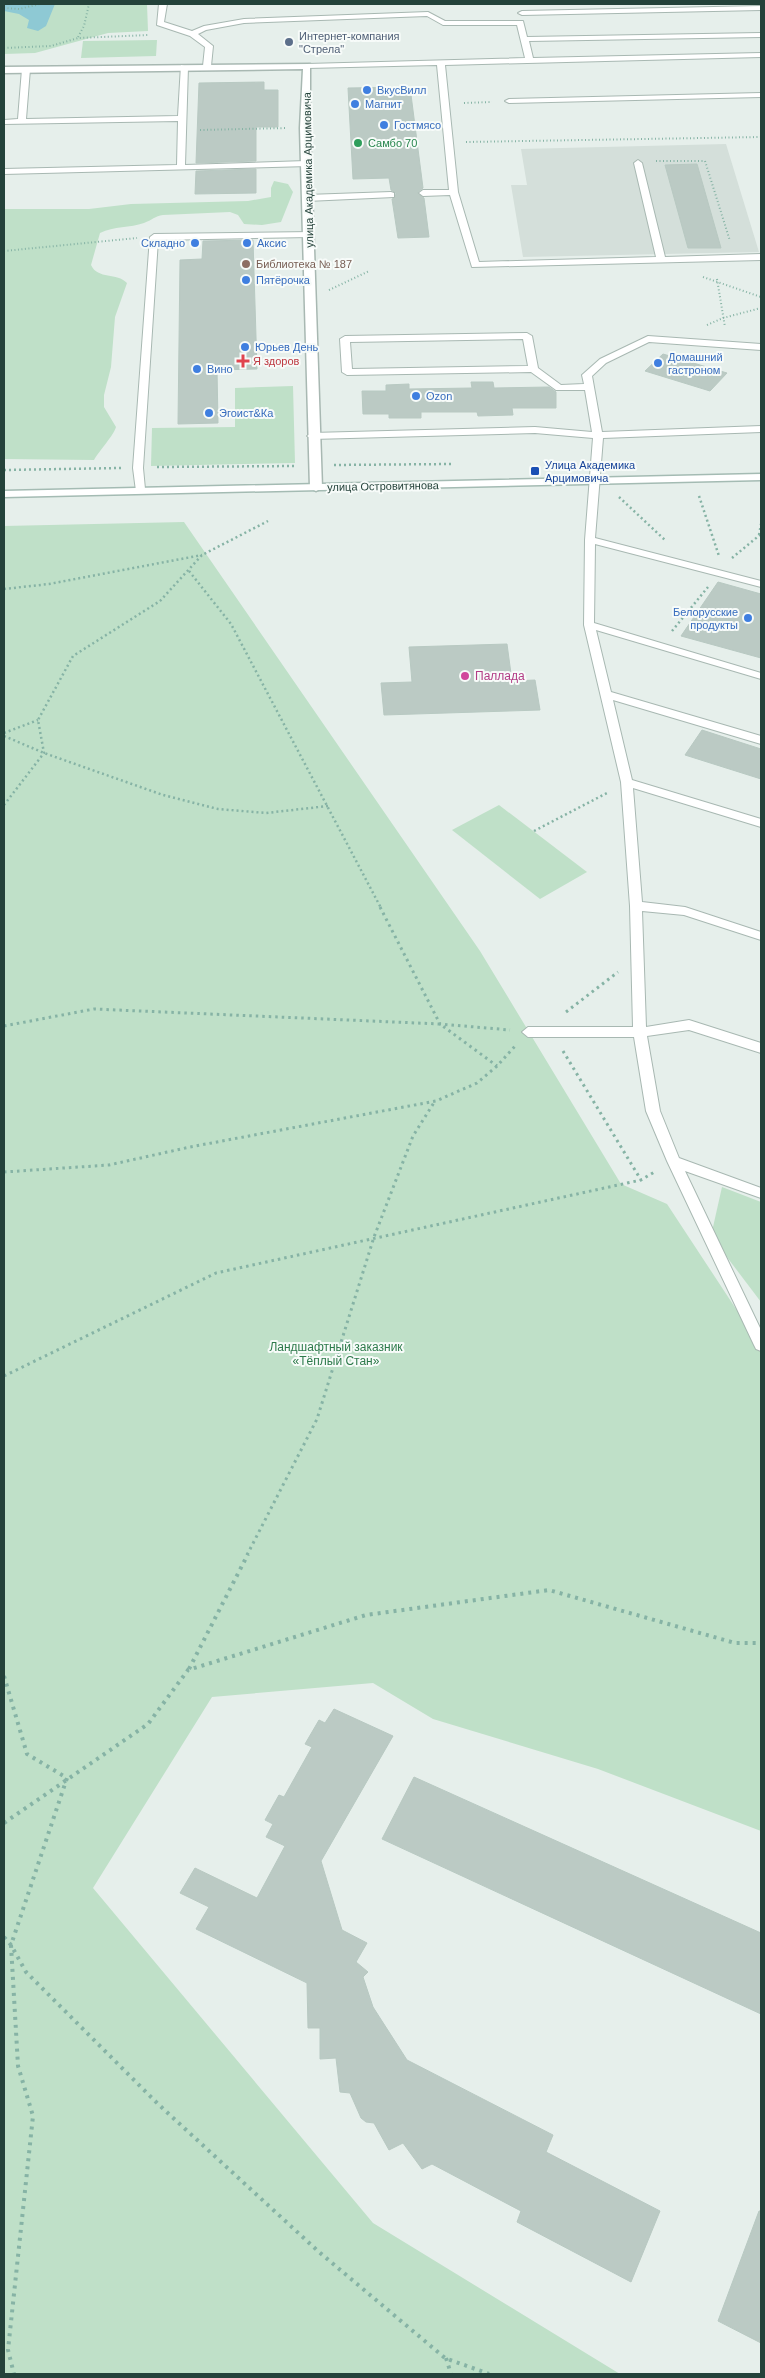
<svg xmlns="http://www.w3.org/2000/svg" width="765" height="2378" viewBox="0 0 765 2378" font-family="Helvetica,sans-serif">
	<style>
		.built { fill: #d4dfda }
		.green { fill: #bfe0c8 }
		.water { fill: #8ec9d4 }
		.building { fill: #bbcac4; stroke: #b8c9c2 }
		.lines { fill: none; stroke-linecap: round; stroke-linejoin: round }
		.service-casing { stroke: #a8b8b2; stroke-width: 2 }
		.minor-casing { stroke: #a8b8b2; stroke-width: 3 }
		.secondary-casing { stroke: #a4bbb3; stroke-width: 3 }
		.path-far3 { stroke: #86b3a5; stroke-width: 2; stroke-dasharray: 1 2.5; stroke-linecap: butt }
		.path-far2 { stroke: #86b3a5; stroke-width: 2.5; stroke-dasharray: 2 3; stroke-linecap: butt }
		.path-far1 { stroke: #86b3a5; stroke-width: 3; stroke-dasharray: 2.5 4; stroke-linecap: butt }
		.path { stroke: #86b3a5; stroke-width: 4; stroke-dasharray: 3 5; stroke-linecap: butt }
		.service { fill: #fff; fill-rule: evenodd }
		.minor { fill: #fff; fill-rule: evenodd }
		.secondary { fill: #fff; fill-rule: evenodd }
		.service-dot { fill: #5c6f8a; stroke: #f7fbf9; stroke-width: 2 }
		.shop-dot { fill: #3f7fe0; stroke: #f7fbf9; stroke-width: 2 }
		.leisure-dot { fill: #2e9e5b; stroke: #f7fbf9; stroke-width: 2 }
		.education-dot { fill: #8d6e63; stroke: #f7fbf9; stroke-width: 2 }
		.health-dot { fill: #e0444e; stroke: #f7fbf9; stroke-width: 2 }
		.transit-dot { fill: #1a4fb4; stroke: #f7fbf9; stroke-width: 2 }
		.hotel-dot { fill: #d1479c; stroke: #f7fbf9; stroke-width: 2 }
		.labels { text-anchor: middle; dominant-baseline: central; stroke-width: 4; stroke-linejoin: round; paint-order: stroke }
		.far-service-label { font-size: 11px; fill: #4e5e75; stroke: #f7fbf9; text-anchor: start }
		.far-shop-label { font-size: 11px; fill: #366cbe; stroke: #f7fbf9; text-anchor: start }
		.far-leisure-label { font-size: 11px; fill: #27864d; stroke: #f7fbf9; text-anchor: start }
		.far-street-label { font-size: 11px; fill: #24423a; stroke: #f7fbf9 }
		.far-education-label { font-size: 11px; fill: #785e54; stroke: #f7fbf9; text-anchor: start }
		.far-health-label { font-size: 11px; fill: #be3a42; stroke: #f7fbf9; text-anchor: start }
		.far-transit-label { font-size: 11px; fill: #164399; stroke: #f7fbf9; text-anchor: start }
		.hotel-label { font-size: 12px; fill: #b23c85; stroke: #f7fbf9; text-anchor: start }
		.park-label { font-size: 12px; fill: #2d7a4b; stroke: #f7fbf9 }
	</style>
	<rect width="100%" height="100%" fill="#e6efeb"/>
	<path class="built" d="M726 144 759 252 523 257 511 185H527L521 149Z"/>
	<g class="green">
		<path d="M4 4H147L148 31 108 33 35 53 4 54Z"/>
		<path d="M157 40 156 56 81 58 83 41Z"/>
		<path d="M274 181 288 184 293 192 281 222 262 225 244 224 238 215 230 212 163 215C155 216 152 220 144 223 130 228 114 226 100 233L91 265C98 280 117 272 127 283L115 317 111 367 104 395V407L116 427C114 435 99 451 94 460L4 459V209H89L131 204 248 201 271 197V188Z"/>
		<path d="M293 386 295 463 151 466 152 428 235 427V388Z"/>
		<path d="M184 522 480 951 621 1184 667 1204 761 1347V1831L598 1769 433 1719 373 1683 212 1697 93 1888 373 2223 620 2374H4V526Z"/>
		<path d="M499 805 587 872 540 899 452 830Z"/>
		<path d="M722 1187 761 1202V1302L711 1236Z"/>
	</g>
	<path class="water" d="M4 4H55L46 26 38 31 27 28 29 20 19 14 4 11Z"/>
	<g class="building">
		<path d="M264 82V90H278V127H256V161L196 163 199 83Z"/>
		<path d="M410 87 423 188 417 193 424 198 429 237 398 238 392 199 395 198 396 193 391 190 389 178 353 179 348 88Z"/>
		<path d="M697 164 721 248H688L665 165Z"/>
		<path d="M256 169V193L195 194 196 171Z"/>
		<path d="M253 240 257 369 217 370 218 423 178 424 180 260 202 259 203 241Z"/>
		<path d="M663 354 727 373 710 391 645 371Z"/>
		<path d="M471 382H493L494 388 549 387 556 392V408H512L513 415 478 416 477 412H421V418H389V414H363L362 391H386V385L409 384V389L472 388Z"/>
		<path d="M718 582 761 594V658L681 636Z"/>
		<path d="M507 644 512 681 535 680 540 710 384 715 381 683 412 682 409 647Z"/>
		<path d="M702 730 761 749V779L685 755Z"/>
		<path d="M334 1709 393 1736 321 1861 342 1930 367 1943 356 1962 368 1972 363 1977 373 2007 407 2060 553 2135 546 2152 660 2211 631 2282 517 2222 521 2211 432 2164 422 2169 403 2143 389 2150 374 2123 366 2122 361 2118 350 2093 340 2092 336 2058 320 2059V2028H308L307 1983 196 1929 209 1907 180 1893 195 1868 257 1898 285 1846 266 1837 273 1824 265 1820 279 1795 284 1797 312 1747 305 1744 319 1720 325 1723Z"/>
		<path d="M414 1777 761 1933V2014L382 1839Z"/>
		<path d="M759 2211H761V2343L718 2321Z"/>
	</g>
	<g class="lines">
		<defs>
			<g id="service">
				<path d="M159 4H167L164 22 192 31 204 26 244 19 428 12 445 21H523L527 37 761 33V37L529 41 533 58 761 53V57L445 65 458 192 479 262 656 257 634 163 638 160 642 163 665 257 761 254V260L472 267 450 195 423 196 419 193 423 190H449L437 65 307 68 303 66 307 64 525 58 517 25H443L427 16 244 23 206 30 198 34 213 46 211 66 207 68 203 66 205 47 190 36 157 25Z"/>
				<path d="M761 6V10L522 15 518 13 522 11Z"/>
				<path d="M181 65 188 67 185 165 306 161 309 162V166L4 174V169L177 165 178 121 4 124V120L18 119 22 69 26 67 30 69 26 119 178 116Z"/>
				<path d="M761 93V97L509 103 505 101 509 99Z"/>
				<path d="M391 192 394 193V197L307 201 303 198 307 195Z"/>
				<path d="M313 232V236L310 237 158 240 143 468 145 489 140 492 136 491 133 468 150 237 154 234Z"/>
				<path d="M527 333 532 336 538 368 561 385 584 384 582 375 600 359 648 336 761 344V350L649 342 606 363 592 376 602 432 761 426V432L603 438 595 538 761 581V587L595 544 594 623 761 673V679L596 630 611 692 761 736V744L613 700 632 780 761 819V827L633 788 642 902 685 907 761 932V940L684 915 642 911 646 1027 689 1020 761 1043V1053L689 1030 647 1036 660 1111 679 1158 761 1188V1198L685 1171 761 1330V1351L756 1349 754 1345 667 1161 646 1111 634 1037H528L522 1032 528 1027H633L630 906 621 782 584 625 585 540 593 438 535 433 312 439 307 436 312 433 535 427 592 432 585 390H556L531 372 347 375 342 372 340 339 345 336ZM523 339 528 366 352 369 350 342Z"/>
			</g>
			<path id="minor" d="M310 64V128L322 488 316 491 310 488 300 128 303 69 4 73V67Z"/>
			<path id="secondary" d="M761 474V480L4 497V491Z"/>
		</defs>
		<use href="#service" class="service-casing"/>
		<use href="#minor" class="minor-casing"/>
		<use href="#secondary" class="secondary-casing"/>
		<g class="path-far3">
			<path d="M4 8 19 9 40 4"/>
			<path d="M78 37 84 26 89 4"/>
			<path d="M4 48 51 46 78 38 149 35"/>
			<path d="M464 103 492 102"/>
			<path d="M200 130 287 128"/>
			<path d="M466 142 761 137"/>
			<path d="M656 161H705L730 241"/>
			<path d="M4 251 137 238"/>
			<path d="M703 277 761 297"/>
			<path d="M717 279 725 327"/>
			<path d="M329 290 369 271"/>
			<path d="M707 325 723 318 761 308"/>
		</g>
		<g class="path-far2">
			<path d="M334 465 453 464"/>
			<path d="M157 467 296 466"/>
			<path d="M4 470 121 468"/>
			<path d="M699 496 719 556"/>
			<path d="M619 497 666 541"/>
			<path d="M759 535 761 524"/>
			<path d="M732 558 761 534"/>
			<path d="M189 571 231 624 381 908"/>
			<path d="M4 589 49 584 202 555"/>
			<path d="M672 631 708 587"/>
			<path d="M4 733 38 720"/>
			<path d="M4 736 44 753 163 795 218 809 266 813 328 806"/>
			<path d="M4 805 44 753 38 720 73 656 160 601 202 555 268 521"/>
			<path d="M534 831 607 793"/>
		</g>
		<g class="path-far1">
			<path d="M380 907 440 1024 510 1030"/>
			<path d="M566 1012 618 972"/>
			<path d="M4 1026 94 1009 440 1024 497 1066"/>
			<path d="M563 1051 641 1180"/>
			<path d="M4 1172 109 1165 190 1147 436 1101 477 1083 497 1066 517 1044"/>
			<path d="M4 1376 216 1273 641 1180 656 1171"/>
			<path d="M247 1555 317 1419 374 1237 413 1136 435 1101"/>
		</g>
		<g class="path">
			<path d="M189 1669 248 1554"/>
			<path d="M4 1676 27 1754 67 1778 11 1945 18 2066 33 2116 8 2350 14 2374"/>
			<path d="M4 1823 148 1724 188 1670 366 1615 549 1590 735 1643H761"/>
			<path d="M4 1937 11 1945 26 1972 158 2104 319 2252 445 2358 489 2374"/>
			<path d="M446 2358 451 2374"/>
		</g>
		<use href="#service" class="service"/>
		<use href="#minor" class="minor"/>
		<use href="#secondary" class="secondary"/>
	</g>
	<circle class="service-dot" cx="289" cy="42" r="5"/>
	<g class="shop-dot">
		<circle cx="367" cy="90" r="5"/>
		<circle cx="355" cy="104" r="5"/>
		<circle cx="384" cy="125" r="5"/>
		<circle cx="195" cy="243" r="5"/>
		<circle cx="247" cy="243" r="5"/>
		<circle cx="246" cy="280" r="5"/>
		<circle cx="245" cy="347" r="5"/>
		<circle cx="658" cy="363" r="5"/>
		<circle cx="197" cy="369" r="5"/>
		<circle cx="416" cy="396" r="5"/>
		<circle cx="209" cy="413" r="5"/>
		<circle cx="748" cy="618" r="5"/>
	</g>
	<circle class="leisure-dot" cx="358" cy="143" r="5"/>
	<circle class="education-dot" cx="246" cy="264" r="5"/>
	<path class="health-dot" d="M240.5 353.5h5v5h5v5h-5v5h-5v-5h-5v-5h5z"/>
	<rect class="transit-dot" x="530" y="466" width="10" height="10" rx="2.5"/>
	<circle class="hotel-dot" cx="465" cy="676" r="5"/>
	<g class="labels">
		<g class="far-service-label">
			<text x="299" y="36">Интернет-компания<tspan x="299" dy="13">"Стрела"</tspan></text>
		</g>
		<g class="far-shop-label">
			<text x="377" y="90">ВкусВилл</text>
			<text x="365" y="104">Магнит</text>
			<text x="394" y="125">Гостмясо</text>
			<text x="185" y="243" text-anchor="end">Складно</text>
			<text x="257" y="243">Аксис</text>
			<text x="256" y="280">Пятёрочка</text>
			<text x="255" y="347">Юрьев День</text>
			<text x="668" y="357">Домашний<tspan x="668" dy="13">гастроном</tspan></text>
			<text x="207" y="369">Вино</text>
			<text x="426" y="396">Ozon</text>
			<text x="219" y="413">Эгоист&amp;Ка</text>
			<text x="738" y="612" text-anchor="end">Белорусские<tspan x="738" dy="13">продукты</tspan></text>
		</g>
		<g class="far-leisure-label">
			<text x="368" y="143">Самбо 70</text>
		</g>
		<g class="far-street-label">
			<text transform="translate(308 170) rotate(-91)">улица Академика Арцимовича</text>
			<text transform="translate(383 486) rotate(-1)">улица Островитянова</text>
		</g>
		<g class="far-education-label">
			<text x="256" y="264">Библиотека № 187</text>
		</g>
		<g class="far-health-label">
			<text x="253" y="361">Я здоров</text>
		</g>
		<g class="far-transit-label">
			<text x="545" y="465">Улица Академика<tspan x="545" dy="13">Арцимовича</tspan></text>
		</g>
		<g class="hotel-label">
			<text x="475" y="676">Паллада</text>
		</g>
		<g class="park-label">
			<text x="336" y="1347">Ландшафтный заказник<tspan x="336" dy="14">«Тёплый Стан»</tspan></text>
		</g>
	</g>
	<rect width="765" height="2378" fill="none" stroke="#24423a" stroke-width="10"/>
</svg>
